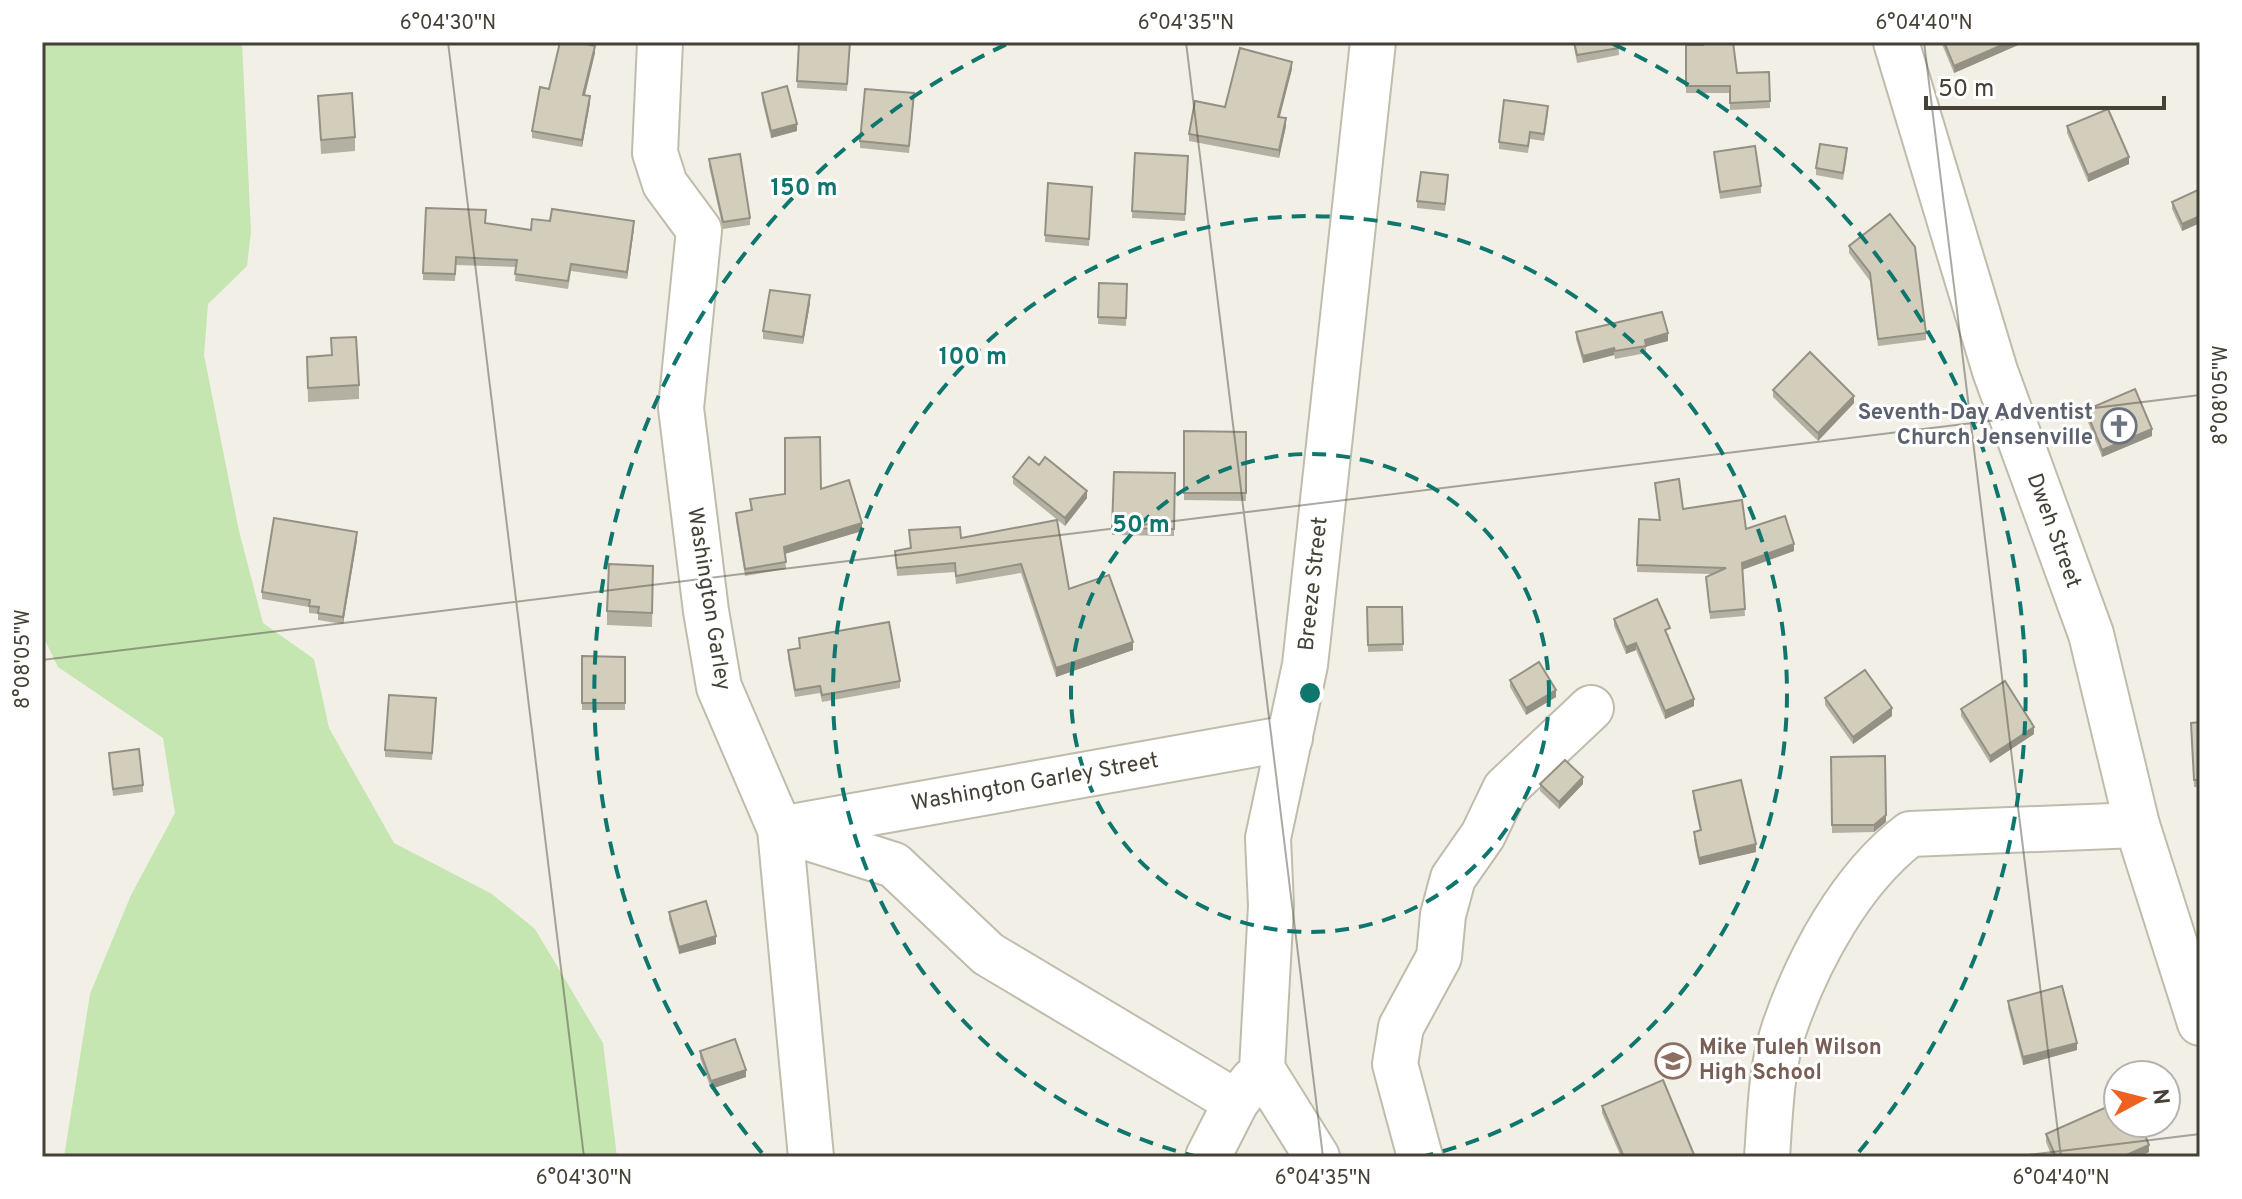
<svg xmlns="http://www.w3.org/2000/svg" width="2242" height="1199" viewBox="0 0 2242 1199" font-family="Overpass,sans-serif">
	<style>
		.green { fill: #c5e5b1 }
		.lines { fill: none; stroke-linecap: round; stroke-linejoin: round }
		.minor-casing { stroke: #c0bcac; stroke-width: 48 }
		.minor { stroke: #fff; stroke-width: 44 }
		.wall { fill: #b5b1a2 }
		.shaded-wall { fill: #949084 }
		.building { fill: #d3cebc; stroke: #949084; stroke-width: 2 }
		.ticks { fill: none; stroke: #454136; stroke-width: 2; stroke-opacity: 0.45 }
		.ring { fill: none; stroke: #0f766e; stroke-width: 4; stroke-dasharray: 14 10 }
		.labels { text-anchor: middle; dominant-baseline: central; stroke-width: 6; stroke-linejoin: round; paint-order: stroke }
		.worship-label { font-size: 22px; font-weight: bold; fill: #5b616d; stroke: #fff; text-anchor: end }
		.street-label { font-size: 22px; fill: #454136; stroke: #fff }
		.education-label { font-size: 22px; font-weight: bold; fill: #785e54; stroke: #fff; text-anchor: start }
		.centre { fill: #0f766e; stroke: #fff; stroke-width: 4 }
		.ring-label { font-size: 24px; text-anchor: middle; font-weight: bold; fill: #0f766e; stroke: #fff; stroke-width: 6; stroke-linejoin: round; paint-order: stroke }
		.neatline { fill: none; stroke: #454136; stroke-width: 3 }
		.ticks-label { font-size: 20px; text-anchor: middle; fill: #454136 }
	</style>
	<rect width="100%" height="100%" fill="#f2f0e6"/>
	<path class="green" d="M42 42H242L251 232 247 266 208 304 204 355 239 531 263 623 314 659 329 728 394 843 492 894 535 929 603 1043 617 1157H64L90 994 131 895 175 813 163 738 58 667 42 634Z"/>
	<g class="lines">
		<defs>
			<g id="minor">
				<path d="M660 42 655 153 665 184 699 230 681 408 706 611 719 687 780 829 811 1157"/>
				<path d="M1896 42 1995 371 2091 634 2137 825 2200 1023"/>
				<path d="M786 828 1290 738"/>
				<path d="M780 829 894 865 988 954 1236 1102"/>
				<path d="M1208 1157 1236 1102 1253 1080"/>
				<path d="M1317 1157 1262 1069 1271 906 1268 838 1305 665 1373 42"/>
				<path d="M1420 1157 1395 1064 1401 1027 1439 957 1443 915 1453 878 1483 835 1505 789 1591 708"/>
				<path d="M1767 1157C1770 1116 1771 1067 1784 1029 1808 959 1851 879 1910 834L2137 825"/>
			</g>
		</defs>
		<use href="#minor" class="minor-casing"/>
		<use href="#minor" class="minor"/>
	</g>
	<g class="wall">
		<path d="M799 42H850L847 91 797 88Z"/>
		<path d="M1573 42H1618L1619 55 1577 63Z"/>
		<path d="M1701 42H1733L1737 73 1769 72 1770 108 1730 110V93H1686V45H1702Z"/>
		<path d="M1941 42H2025L1954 73Z"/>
		<path d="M595 53 585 95 590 103 582 147 532 138V131L549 89Z"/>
		<path d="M1292 69 1279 117 1286 126 1279 158 1189 141V134L1225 107Z"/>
		<path d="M762 93 797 131 771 138 762 100Z"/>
		<path d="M318 96 355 137V151L321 154Z"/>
		<path d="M914 100 909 153 860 148V141Z"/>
		<path d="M1548 113 1544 141 1530 139 1528 153 1499 149V142Z"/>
		<path d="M2067 126 2129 164 2088 182 2067 133Z"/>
		<path d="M1714 152 1761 186V193L1720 199Z"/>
		<path d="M1135 153 1188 156 1185 221 1132 218Z"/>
		<path d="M1847 156 1843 180 1816 175V168Z"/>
		<path d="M709 159 750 218V225L723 229 709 166Z"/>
		<path d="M1448 182 1445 211 1417 208V201Z"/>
		<path d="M2200 189V223L2182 231 2172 209V202Z"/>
		<path d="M1092 194 1089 246 1045 242V235Z"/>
		<path d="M550 221 634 228 627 279 571 271 568 289 515 281 516 267 456 265 455 281 423 280V273L485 223 531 230Z"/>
		<path d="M1849 246 1926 333V340L1878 346 1870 281 1849 253Z"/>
		<path d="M1099 283 1127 284 1126 326 1098 324Z"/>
		<path d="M810 303 803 344 763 339V331Z"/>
		<path d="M1576 332 1668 341 1646 346V353L1615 359 1614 355 1583 363 1576 339Z"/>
		<path d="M307 357 359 385V399L308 402Z"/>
		<path d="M1773 390 1854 403 1818 441 1773 397Z"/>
		<path d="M2086 410 2152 436 2102 457 2086 417Z"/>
		<path d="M1184 431 1246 432V501L1184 500Z"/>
		<path d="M1039 465 1087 498 1065 526 1013 484V477Z"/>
		<path d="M1114 472 1175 473 1174 536 1112 535Z"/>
		<path d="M1655 483 1683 509 1746 529 1794 551 1742 570 1745 616 1710 619 1706 577 1711 574 1637 572 1639 519 1659 520Z"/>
		<path d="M821 489 862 531 785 554 786 569 745 576 736 520V513L751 510 750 499Z"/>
		<path d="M1057 520 1069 589 1133 650 1056 677 1021 573 956 584 955 572 897 576 895 551Z"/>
		<path d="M357 540 343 624 318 620V614L309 613V607L262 599V592Z"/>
		<path d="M653 580 652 627 607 625V611Z"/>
		<path d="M1367 607H1402L1403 651 1368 652Z"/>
		<path d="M1614 619 1670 635 1667 636 1694 706 1665 719 1636 650 1626 654 1614 626Z"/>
		<path d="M799 638 900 681V688L822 702 820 693 795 697 788 658V650L799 648Z"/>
		<path d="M582 656 625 657V710H582Z"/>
		<path d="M1510 680 1556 697 1526 715 1510 687Z"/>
		<path d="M1825 698 1892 716 1853 744 1825 705Z"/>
		<path d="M436 706 432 760 385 757V750Z"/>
		<path d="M1961 709 2034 734 1990 763 1961 716Z"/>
		<path d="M2200 722V787H2194L2191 723Z"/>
		<path d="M109 753 143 785V792L113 796Z"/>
		<path d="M1831 757 1886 822 1874 832 1832 833Z"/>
		<path d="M1540 784H1583L1559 809 1540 791Z"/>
		<path d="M1693 791 1756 852 1699 865 1694 840V832L1700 831 1693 798Z"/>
		<path d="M669 912 716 944 679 954 669 919Z"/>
		<path d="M2008 1001 2077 1050 2023 1065 2008 1008Z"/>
		<path d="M700 1051 746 1077 711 1089 700 1058Z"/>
		<path d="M1602 1106 1695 1157H1621L1602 1113Z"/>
		<path d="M2046 1134 2149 1152 2138 1157H2052L2046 1142Z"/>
	</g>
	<g class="shaded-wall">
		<path d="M2009 42H2025L1954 73V66Z"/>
		<path d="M595 46V53L583 102V95Z"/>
		<path d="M1292 62V69L1278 124V117Z"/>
		<path d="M590 96V103L582 147V140Z"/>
		<path d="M1286 118V126L1279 158V150Z"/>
		<path d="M797 124V131L771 138V131Z"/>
		<path d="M2129 157V164L2088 182V175Z"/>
		<path d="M2200 216V223L2182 231V224Z"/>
		<path d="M634 221V228L627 279V272Z"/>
		<path d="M810 295V303L803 344V337Z"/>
		<path d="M1668 333V341L1645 347V340Z"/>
		<path d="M1614 348V355L1583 363V356Z"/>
		<path d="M1854 396V403L1818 441V433Z"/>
		<path d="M2152 429V436L2102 457V450Z"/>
		<path d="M1087 491V498L1065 526V518Z"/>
		<path d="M862 523V531L784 554V547Z"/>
		<path d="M357 532V540L343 624V617Z"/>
		<path d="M1794 544V551L1742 570V563Z"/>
		<path d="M1133 642V650L1056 677V668Z"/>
		<path d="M1636 643V650L1626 654V647Z"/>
		<path d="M1556 690V697L1526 715V708Z"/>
		<path d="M1694 699V706L1665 719V711Z"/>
		<path d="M1892 708V716L1853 744V737Z"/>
		<path d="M2034 727V734L1990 763V756Z"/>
		<path d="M1583 777V784L1559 809V802Z"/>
		<path d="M1886 815V822L1874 832V825Z"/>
		<path d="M1756 844V852L1699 865V858Z"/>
		<path d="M716 936V944L679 954V947Z"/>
		<path d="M2077 1043V1050L2023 1065V1057Z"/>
		<path d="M746 1070V1077L711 1089V1081Z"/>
		<path d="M2149 1145V1152L2138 1157H2122Z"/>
	</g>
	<g class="building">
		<path d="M560 42H577L595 46 583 95 590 96 582 140 532 131 540 87 549 89Z"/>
		<path d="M799 42H850L847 84 797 81Z"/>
		<path d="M1574 42H1618L1619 48 1577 55Z"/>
		<path d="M1702 42H1733L1737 73 1769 72 1770 101 1730 103V86H1686V45H1703Z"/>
		<path d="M1944 42H2009L1954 66Z"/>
		<path d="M1240 48 1292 62 1278 117 1286 118 1279 150 1189 134 1195 101 1225 107Z"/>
		<path d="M787 86 797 124 771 131 762 93Z"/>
		<path d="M865 89 914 93 909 146 860 141Z"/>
		<path d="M352 93 355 137 321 140 318 96Z"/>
		<path d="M1504 100 1548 106 1544 134 1530 132 1528 146 1499 142Z"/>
		<path d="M2108 109 2129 157 2088 175 2067 126Z"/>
		<path d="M1820 144 1847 148 1843 173 1816 168Z"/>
		<path d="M1755 146 1761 186 1720 192 1714 152Z"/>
		<path d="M1135 153 1188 156 1185 214 1132 211Z"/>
		<path d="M740 154 750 218 723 222 709 159Z"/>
		<path d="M1421 172 1448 175 1445 204 1417 201Z"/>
		<path d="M1048 183 1092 187 1089 239 1045 235Z"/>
		<path d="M2200 189V216L2182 224 2172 202Z"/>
		<path d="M426 208 486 210 485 223 531 230 532 219 550 221 552 209 634 221 627 272 571 264 568 281 515 274 517 260 456 257 455 274 423 273Z"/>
		<path d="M1890 214 1915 247 1926 333 1878 339 1870 273 1849 246Z"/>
		<path d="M1099 283 1127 284 1126 318 1098 317Z"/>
		<path d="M770 290 810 295 803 337 763 331Z"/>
		<path d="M1662 312 1668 333 1645 340 1646 346 1615 351 1614 348 1583 356 1576 332Z"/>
		<path d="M356 337 359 385 308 388 307 357 332 355 331 338Z"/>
		<path d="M1810 352 1854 396 1818 433 1773 390Z"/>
		<path d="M2135 389 2152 429 2102 450 2086 410Z"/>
		<path d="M1184 431 1246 432V493H1184Z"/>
		<path d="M820 437 821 489 849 480 862 523 784 547 786 562 745 569 736 513 752 510 750 499 785 494V438Z"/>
		<path d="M1029 457 1039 465 1045 457 1087 491 1065 518 1013 477Z"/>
		<path d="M1114 472 1175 473 1174 529 1112 528Z"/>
		<path d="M1679 479 1683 509 1742 500 1746 529 1785 516 1794 544 1742 563 1745 609 1710 612 1706 577 1726 568 1637 565 1639 519 1660 520 1655 483Z"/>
		<path d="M274 518 357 532 343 617 318 613 319 607 309 606 310 600 262 592Z"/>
		<path d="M1057 520 1069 589 1109 575 1133 642 1056 668 1021 564 956 576 955 563 897 568 895 551 911 548 909 530 960 527 961 538Z"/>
		<path d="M609 564 653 566 652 613 607 611Z"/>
		<path d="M1657 599 1670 628 1665 630 1694 699 1665 711 1636 643 1626 647 1614 619Z"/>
		<path d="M1367 607H1402L1403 644 1368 645Z"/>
		<path d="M889 622 900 681 822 695 820 686 795 690 788 650 800 648 799 638Z"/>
		<path d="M582 656 625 657V703H582Z"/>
		<path d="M1539 662 1556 690 1526 708 1510 680Z"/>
		<path d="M1865 670 1892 708 1853 737 1825 698Z"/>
		<path d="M2005 681 2034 727 1990 756 1961 709Z"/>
		<path d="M389 695 436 698 432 753 385 750Z"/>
		<path d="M2200 722V780H2194L2191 723Z"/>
		<path d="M139 749 143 785 113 789 109 753Z"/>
		<path d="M1885 756 1886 815 1874 825H1832L1831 757Z"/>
		<path d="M1565 760 1583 777 1559 802 1540 784Z"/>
		<path d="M1741 780 1756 844 1699 858 1694 832 1701 830 1693 791Z"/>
		<path d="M706 901 716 936 679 947 669 912Z"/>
		<path d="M2062 986 2077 1043 2023 1057 2008 1001Z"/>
		<path d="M735 1039 746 1070 711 1081 700 1051Z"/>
		<path d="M1663 1080 1695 1157H1624L1602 1106Z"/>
		<path d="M2118 1102V1123H2140L2149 1145 2122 1157H2056L2046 1134Z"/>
	</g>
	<path class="ticks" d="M448 42 584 1157M1186 42 1323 1157M1924 42 2061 1157M42 660 2200 395M2011 1157 2200 1134"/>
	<g class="ring">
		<circle cx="1310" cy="693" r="239"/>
		<path d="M1199 1157A477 477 0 1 1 1421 1157"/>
		<path d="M762 1153A716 716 0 0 1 1007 44M1613 44A716 716 0 0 1 1858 1153"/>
	</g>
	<defs>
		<symbol id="church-ring" viewBox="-11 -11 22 22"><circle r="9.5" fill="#fff" stroke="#6b7280" stroke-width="1.5"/><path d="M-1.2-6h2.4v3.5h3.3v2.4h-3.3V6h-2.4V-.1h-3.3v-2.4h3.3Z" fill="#6b7280"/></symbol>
		<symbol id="school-ring" viewBox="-11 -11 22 22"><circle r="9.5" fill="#fff" stroke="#8d6e63" stroke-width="1.5"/><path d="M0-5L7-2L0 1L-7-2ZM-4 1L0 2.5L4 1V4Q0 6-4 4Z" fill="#8d6e63"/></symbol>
	</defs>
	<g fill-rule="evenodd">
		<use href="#church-ring" x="2099" y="406" width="40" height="40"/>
		<use href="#school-ring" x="1653" y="1041" width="40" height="40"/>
	</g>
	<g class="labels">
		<g class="worship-label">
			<text x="2093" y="413">Seventh-Day Adventist<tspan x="2093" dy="25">Church Jensenville</tspan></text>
		</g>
		<g class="street-label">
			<text transform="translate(2053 531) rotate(70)">Dweh Street</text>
			<text transform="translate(1314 584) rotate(-84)">Breeze Street</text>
			<text transform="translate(708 599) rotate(81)">Washington Garley</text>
			<text transform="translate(1035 783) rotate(-10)">Washington Garley Street</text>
		</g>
		<g class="education-label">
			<text x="1699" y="1048">Mike Tuleh Wilson<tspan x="1699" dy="25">High School</tspan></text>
		</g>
	</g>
	<circle cx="1310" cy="693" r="12" class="centre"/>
	<g class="ring-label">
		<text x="804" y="195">150 m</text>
		<text x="973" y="364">100 m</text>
		<text x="1141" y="532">50 m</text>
	</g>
	<rect width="2242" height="1199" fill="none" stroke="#ffffff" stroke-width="88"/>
	<g transform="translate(2142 1099) rotate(83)"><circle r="38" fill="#ffffff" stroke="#b5b3af" stroke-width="2"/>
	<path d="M0-6L14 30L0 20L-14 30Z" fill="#ef6121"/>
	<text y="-12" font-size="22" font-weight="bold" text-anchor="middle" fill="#454136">N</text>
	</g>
	<path d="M1926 96v12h238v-12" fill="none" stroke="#454136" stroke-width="4"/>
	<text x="1938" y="96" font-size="24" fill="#454136" stroke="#ffffff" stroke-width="6" paint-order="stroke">50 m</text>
	<rect x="44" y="44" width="2154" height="1111" class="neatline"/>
	<g class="ticks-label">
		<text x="448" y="29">6°04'30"N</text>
		<text x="1186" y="29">6°04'35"N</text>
		<text x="1924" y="29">6°04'40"N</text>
		<text transform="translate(2220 395) rotate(-90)" y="7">8°08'05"W</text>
		<text transform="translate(22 659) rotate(-90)" y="7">8°08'05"W</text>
		<text x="584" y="1184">6°04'30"N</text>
		<text x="1323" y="1184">6°04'35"N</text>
		<text x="2061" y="1184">6°04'40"N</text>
	</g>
</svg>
